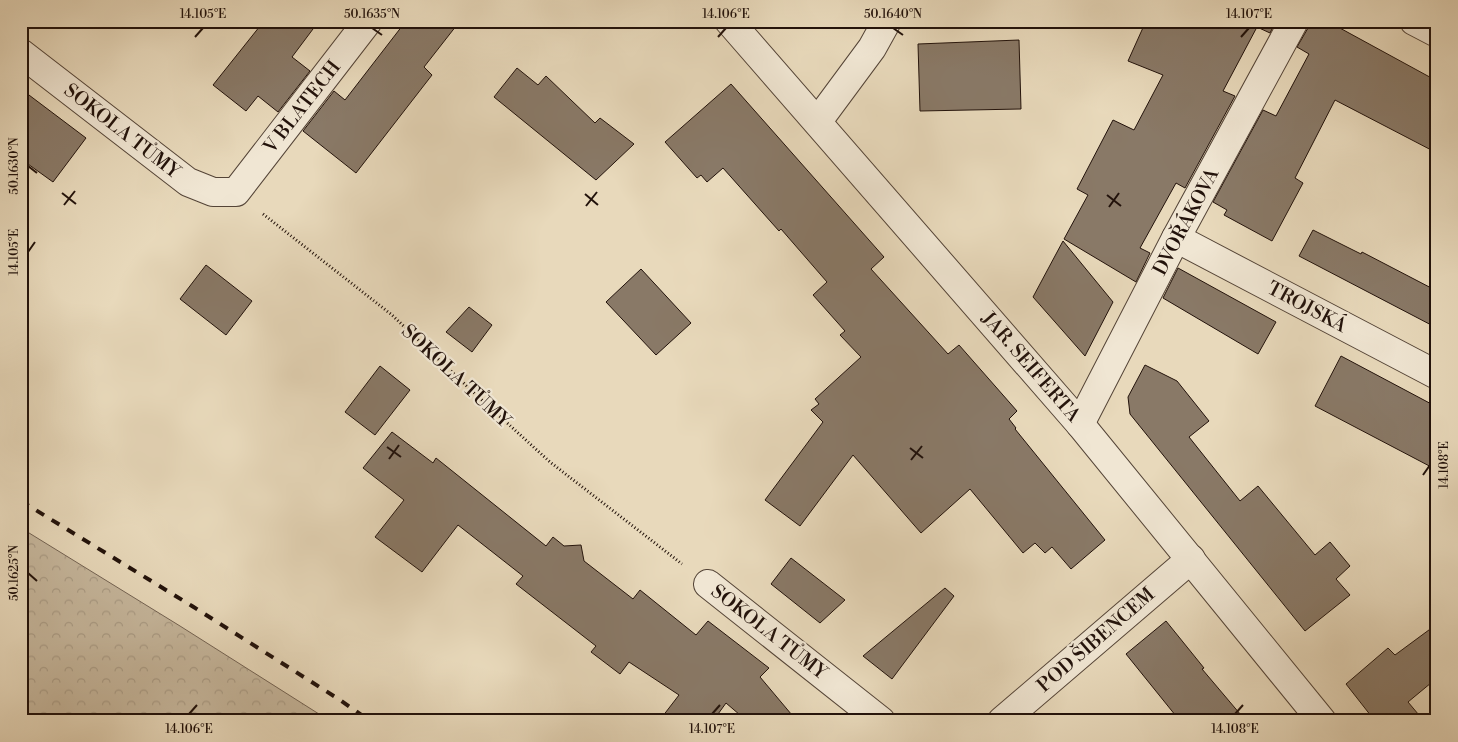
<svg xmlns="http://www.w3.org/2000/svg" width="1458" height="742" viewBox="0 0 1458 742" font-family="'Libre Bodoni',serif">
	<style>
		.forest { fill: url(#forest-crowns); stroke: #746454 }
		.building { fill: #897967; stroke: #22120b }
		.lines { fill: none; stroke-linecap: round; stroke-linejoin: round }
		.minor-casing { stroke: #544437; stroke-width: 30 }
		.path { stroke: #22120b; stroke-width: 3; stroke-dasharray: 1 2.5; stroke-linecap: butt }
		.minor { stroke: #f0e6d3; stroke-width: 28 }
		.rail { stroke: #22120b; stroke-width: 4; stroke-dasharray: 9 9; stroke-linecap: butt }
		.ticks { fill: none; stroke: #22120b; stroke-width: 2 }
		.labels { text-anchor: middle; dominant-baseline: central; stroke-width: 4.5; stroke-linejoin: round; paint-order: stroke }
		.street-label { font-size: 19px; fill: #22120b; stroke: #f0e6d3 }
		.neatline { fill: none; stroke: #22120b; stroke-width: 2 }
		.ticks-label { font-size: 12px; text-anchor: middle; fill: #22120b }
	</style>
	<defs>
		<pattern id="forest-crowns" width="20" height="18" patternUnits="userSpaceOnUse" patternTransform="scale(1.25)"><rect width="20" height="18" fill="#c6b79d"/><path d="M2 6a3 3 0 1 1 6 0M12 15a3 3 0 1 1 6 0" fill="none" stroke="#aa9c86"/></pattern>
	</defs>
	<rect width="100%" height="100%" fill="#e8d9bb"/>
	<filter id="stains"><feTurbulence type="fractalNoise" baseFrequency=".004" numOctaves="4"/><feColorMatrix values="0 0 0 0 .2 0 0 0 0 .09 0 0 0 0 .02 0 0 0 .5 -.17"/></filter>
	<radialGradient id="worn" r=".72"><stop offset=".6" stop-color="#630" stop-opacity="0"/><stop offset="1" stop-color="#630" stop-opacity=".3"/></radialGradient>
	<path class="forest" d="M21 528 180 626 330 721H21Z"/>
	<g class="building">
		<path d="M264 21H319L292 57 310 71 278 112 258 96 246 111 213 85Z"/>
		<path d="M406 21H460L424 67 432 75 356 173 303 131 334 91 345 100Z"/>
		<path d="M1146 21H1276L1270 33 1257 27 1223 91 1235 96 1185 188 1176 183 1140 248 1150 253 1136 282 1064 239 1088 195 1077 189 1113 120 1134 130 1163 75 1128 61Z"/>
		<path d="M1310 21H1327L1437 81V153L1335 100 1295 178 1303 183 1272 241 1224 215 1227 210 1213 202 1263 110 1276 116 1309 54 1297 47 1308 28Z"/>
		<path d="M1019 40 1021 109 920 111 918 44Z"/>
		<path d="M517 68 538 85 546 76 595 123 600 118 634 144 596 180 494 97Z"/>
		<path d="M731 84 884 257 871 269 948 354 959 345 1017 411 1009 419 1016 428 1015 429 1105 540 1071 569 1052 547 1045 553 1035 543 1023 553 970 489 921 533 853 455 800 526 765 500 823 422 811 410 819 404 815 399 861 357 840 335 845 331 813 295 827 282 781 229 779 231 723 168 707 182 701 175 697 178 665 142Z"/>
		<path d="M21 89 86 138 53 182 21 159Z"/>
		<path d="M1313 230 1361 254 1362 252 1437 291V328L1299 256Z"/>
		<path d="M1063 241 1113 302 1085 356 1033 297Z"/>
		<path d="M206 265 252 301 226 335 180 299Z"/>
		<path d="M1178 268 1276 322 1258 354 1163 298Z"/>
		<path d="M641 269 691 323 656 355 606 302Z"/>
		<path d="M469 307 492 325 472 352 446 332Z"/>
		<path d="M1341 356 1437 407V470L1315 406Z"/>
		<path d="M1145 365 1177 381 1209 421 1189 437 1240 501 1258 486 1315 555 1330 542 1350 566 1336 579 1350 595 1305 631 1130 414 1128 397Z"/>
		<path d="M380 366 410 390 375 435 345 412Z"/>
		<path d="M392 432 433 463 436 458 546 546 553 537 564 546 581 545 584 561 633 599 640 590 696 635 708 621 769 668 760 677 797 721H747L726 703 713 721H659L679 695 629 662 620 674 591 652 596 646 516 584 523 576 458 525 422 572 375 537 404 500 363 468Z"/>
		<path d="M791 558 845 600 820 623 771 584Z"/>
		<path d="M945 588 954 596 892 679 863 656Z"/>
		<path d="M1166 621 1204 668 1202 669 1246 721H1180L1126 654Z"/>
		<path d="M1437 624V678L1408 702 1424 721H1375L1346 684 1388 648 1395 655Z"/>
	</g>
	<g class="lines">
		<defs>
			<g id="minor">
				<path d="M729 21 1080 424 1322 721"/>
				<path d="M1414 21 1437 33"/>
				<path d="M21 53 188 182 213 192H236L368 21"/>
				<path d="M818 121 872 48 887 21"/>
				<path d="M1176 238 1437 375"/>
				<path d="M1080 424 1176 238 1294 21"/>
				<path d="M708 584 881 721"/>
				<path d="M1002 721 1191 559"/>
			</g>
		</defs>
		<use href="#minor" class="minor-casing"/>
		<path class="path" d="M263 214 392 315 472 391 550 462 682 564"/>
		<use href="#minor" class="minor"/>
		<path class="rail" d="M21 501 192 606 340 700 370 721"/>
	</g>
	<path class="ticks" d="M372 28 382 35M893 28 903 35M195 37 203 28M718 37 726 28M1241 37 1249 28M28 166 37 173M62 193 76 204M585 194 598 205M1107 195 1121 206M64 205 75 191M586 206 597 192M1109 207 1119 193M28 252 35 242M387 447 401 457M910 448 923 458M389 459 399 445M911 460 922 446M1423 475 1430 465M28 573 37 581M189 714 197 705M712 714 720 705M1235 714 1243 705"/>
	<g class="labels">
		<g class="street-label">
			<text transform="translate(302 107) rotate(-52)">V BLATECH</text>
			<text transform="translate(122 131) rotate(38)">SOKOLA TŮMY</text>
			<text transform="translate(1186 222) rotate(-62)">DVOŘÁKOVA</text>
			<text transform="translate(1307 307) rotate(28)">TROJSKÁ</text>
			<text transform="translate(1031 367) rotate(49)">JAR. SEIFERTA</text>
			<text transform="translate(456 376) rotate(43)">SOKOLA TŮMY</text>
			<text transform="translate(769 632) rotate(38)">SOKOLA TŮMY</text>
			<text transform="translate(1096 640) rotate(-41)">POD ŠIBENCEM</text>
		</g>
	</g>
	<rect width="1458" height="742" fill="none" stroke="#e8d9bb" stroke-width="55"/>
	<rect x="28" y="28" width="1402" height="686" class="neatline"/>
	<g class="ticks-label">
		<text x="203" y="18">14.105°E</text>
		<text x="372" y="18">50.1635°N</text>
		<text x="726" y="18">14.106°E</text>
		<text x="893" y="18">50.1640°N</text>
		<text x="1249" y="18">14.107°E</text>
		<text transform="translate(14 166) rotate(-90)" y="4">50.1630°N</text>
		<text transform="translate(14 252) rotate(-90)" y="4">14.105°E</text>
		<text transform="translate(1444 465) rotate(-90)" y="4">14.108°E</text>
		<text transform="translate(14 573) rotate(-90)" y="4">50.1625°N</text>
		<text x="189" y="733">14.106°E</text>
		<text x="712" y="733">14.107°E</text>
		<text x="1235" y="733">14.108°E</text>
	</g>
	<rect width="100%" height="100%" filter="url(#stains)"/>
	<rect width="100%" height="100%" fill="url(#worn)"/>
</svg>
